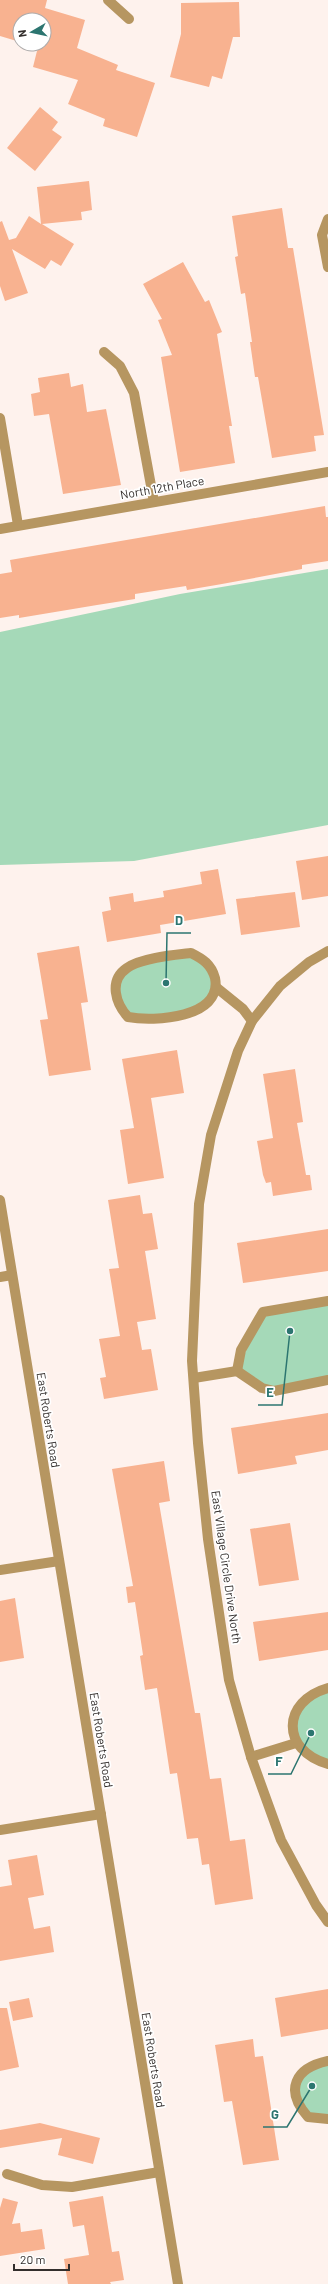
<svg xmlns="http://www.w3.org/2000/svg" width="328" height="2284" viewBox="0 0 328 2284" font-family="Barlow,sans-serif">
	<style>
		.green { fill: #a5d9b8 }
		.building { fill: #f8b290 }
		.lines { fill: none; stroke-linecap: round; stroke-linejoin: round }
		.minor { stroke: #b69661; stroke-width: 10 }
		.labels { text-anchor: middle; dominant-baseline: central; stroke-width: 3.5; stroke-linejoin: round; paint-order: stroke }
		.street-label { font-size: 12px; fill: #332e2c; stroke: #fff }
		.leader { fill: none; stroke: #2c7570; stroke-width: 1.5 }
		.callout-dot { fill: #2c7570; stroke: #fff; stroke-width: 1.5 }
		.callout-label { font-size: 13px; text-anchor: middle; font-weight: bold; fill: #2c7570; stroke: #fff; stroke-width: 3.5; stroke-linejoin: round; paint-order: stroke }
	</style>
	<rect width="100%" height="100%" fill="#fef2ed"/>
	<g class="green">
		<path d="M328 569V825L134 861 0 865V632L180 594Z"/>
		<path d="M175 955 203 959 217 988 204 1006 141 1020 119 1007 118 979 126 968Z"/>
		<path d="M328 1301V1380L274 1391 237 1371 263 1312Z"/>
		<path d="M328 1688V1764L296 1743 298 1707Z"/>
		<path d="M328 2061V2119L321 2120 298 2106 297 2079Z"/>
	</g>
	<g class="building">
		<path d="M0 0H47L45 8 85 20 77 48 118 65 116 70 155 83 137 137 103 126 105 119 68 104 78 80 33 67 38 47 27 44H44V20H20V42L0 36Z"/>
		<path d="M239 2 240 37H233L222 79 212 76 209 87 170 77 181 34V3Z"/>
		<path d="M40 107 58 122 52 130 62 137 35 171 7 148Z"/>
		<path d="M89 181 92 210 81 212 82 220 42 224 74 244 61 266 51 260 45 269 12 249 28 293 5 301 0 286V222L2 221 9 240 16 238 29 216 41 224 37 187Z"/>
		<path d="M282 208 288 248H293L324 435 314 436 316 451 272 458 258 377H255L250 342H252L245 293 241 294 235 257 238 256 232 216Z"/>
		<path d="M183 262 205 302 209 300 222 332 217 334 232 426H229L235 463 180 472 161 357 172 355 158 320 162 319 143 284Z"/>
		<path d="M69 373 71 387 83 384 87 412 106 409 121 485 63 494 49 414 34 416 31 394 40 392 38 378Z"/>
		<path d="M325 506 326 517H328V561L302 565V569L222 584 187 590 186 586 135 594V599L97 605 19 618V615L0 618V574L12 572 10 560Z"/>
		<path d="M328 856V896L302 900 296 861Z"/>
		<path d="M218 869 226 914 160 925 161 933 107 942 102 912 111 910 109 897 133 893 134 902 164 897 163 891 202 884 200 872Z"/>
		<path d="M295 892 300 927 241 935 236 899Z"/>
		<path d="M79 946 88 1002 81 1003 91 1070 49 1076 40 1020 48 1019 37 953Z"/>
		<path d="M177 1050 184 1093 151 1098 164 1178 128 1184 120 1130 134 1128 122 1059Z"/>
		<path d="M295 1069 303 1122 297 1123 306 1175H310L312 1190 273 1196 271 1182 266 1183 263 1175 257 1141 273 1138 263 1074Z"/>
		<path d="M140 1195 143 1214 152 1213 158 1249 145 1251 156 1319 137 1322 142 1350 151 1349 158 1390 104 1399 100 1378 106 1377 99 1339 120 1336 109 1269 119 1268 108 1200Z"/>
		<path d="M328 1229V1271L243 1283 237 1243Z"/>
		<path d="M328 1413V1450L295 1456 297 1464 238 1474 231 1428Z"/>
		<path d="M164 1461 170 1501 159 1503 195 1713H200L210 1779 221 1778 230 1841 245 1839 253 1899 215 1905 209 1864 202 1865 198 1838 187 1839 177 1773 170 1774 157 1688 145 1690 140 1656 143 1655 135 1602 128 1603 126 1587 133 1586 112 1469Z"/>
		<path d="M290 1523 299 1580 259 1586 250 1529Z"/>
		<path d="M15 1598 24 1658 0 1662V1601Z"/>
		<path d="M328 1612V1650L259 1661 253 1622Z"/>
		<path d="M37 1855 44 1895 28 1898 34 1929 50 1926 54 1952 0 1961V1887L12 1885 8 1860Z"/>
		<path d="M328 1989V2029L281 2037 275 1998Z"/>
		<path d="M29 1998 33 2017 13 2021 9 2002Z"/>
		<path d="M0 2008H7L19 2067 0 2071Z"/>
		<path d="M253 2039 255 2057 263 2056 279 2160 243 2165 232 2101 224 2102 215 2045Z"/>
		<path d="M40 2123 100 2138 93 2164 58 2155 62 2138 0 2148V2130Z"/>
		<path d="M103 2196 112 2252 119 2251 124 2280 110 2282 111 2284H68L64 2259 89 2255 84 2225 73 2227 69 2202Z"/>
		<path d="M3 2198 18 2202 12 2224 20 2223 21 2232 42 2229 45 2249 0 2256V2208Z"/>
	</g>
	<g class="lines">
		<g class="minor">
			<path d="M108 0 129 19"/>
			<path d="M328 219 322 235 328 267"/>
			<path d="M104 352 120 366 134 393 154 502"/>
			<path d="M0 418 18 525"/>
			<path d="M0 529 328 472"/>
			<path d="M328 951 309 962 280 986 252 1021 238 1051 211 1135 199 1204 192 1361 198 1443 208 1539 229 1680 251 1757 281 1840 316 1905 328 1922"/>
			<path d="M191 953C203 959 211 964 215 978 223 1018 154 1022 128 1017 116 1004 108 981 127 968 140 958 174 955 191 953Z"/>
			<path d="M217 988 243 1009 252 1021"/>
			<path d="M0 1200 178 2284"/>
			<path d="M0 1277 12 1275"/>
			<path d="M237 1371 241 1350 263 1312 328 1301"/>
			<path d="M194 1378 237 1371 262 1388 274 1391 328 1380"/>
			<path d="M0 1570 59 1561"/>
			<path d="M328 1688C282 1701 280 1750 328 1764"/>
			<path d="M251 1757 296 1743"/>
			<path d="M0 1830 101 1814"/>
			<path d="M328 2061C295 2068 284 2090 308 2117L328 2119"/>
			<path d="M7 2174 42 2185 72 2187 159 2172"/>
		</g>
	</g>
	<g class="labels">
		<g class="street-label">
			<text transform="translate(162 487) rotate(-10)">North 12th Place</text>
			<text transform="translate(49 1420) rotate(81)">East Roberts Road</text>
			<text transform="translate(227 1567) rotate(82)">East Village Circle Drive North</text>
			<text transform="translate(102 1740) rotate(81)">East Roberts Road</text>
			<text transform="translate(154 2060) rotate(81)">East Roberts Road</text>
		</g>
	</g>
	<path class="leader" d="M166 983L167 933H191M290 1331L282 1405H258M311 1733L291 1774H268M312 2086L287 2127H263"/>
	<g class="callout-dot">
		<circle cx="166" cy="983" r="4"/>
		<circle cx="290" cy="1331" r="4"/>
		<circle cx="311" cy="1733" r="4"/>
		<circle cx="312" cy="2086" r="4"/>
	</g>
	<g class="callout-label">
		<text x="179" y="925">D</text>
		<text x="270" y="1397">E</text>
		<text x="279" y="1766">F</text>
		<text x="275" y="2119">G</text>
	</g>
	<g transform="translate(32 32) rotate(261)"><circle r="19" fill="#ffffff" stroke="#adabab"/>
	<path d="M0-3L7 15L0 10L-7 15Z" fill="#2c7570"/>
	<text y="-6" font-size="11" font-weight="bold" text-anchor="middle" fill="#332e2c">N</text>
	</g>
	<path d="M14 2264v6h55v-6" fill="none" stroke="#332e2c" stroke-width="2"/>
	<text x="20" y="2264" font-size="12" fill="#332e2c" stroke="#ffffff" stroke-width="3" paint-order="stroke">20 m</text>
</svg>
